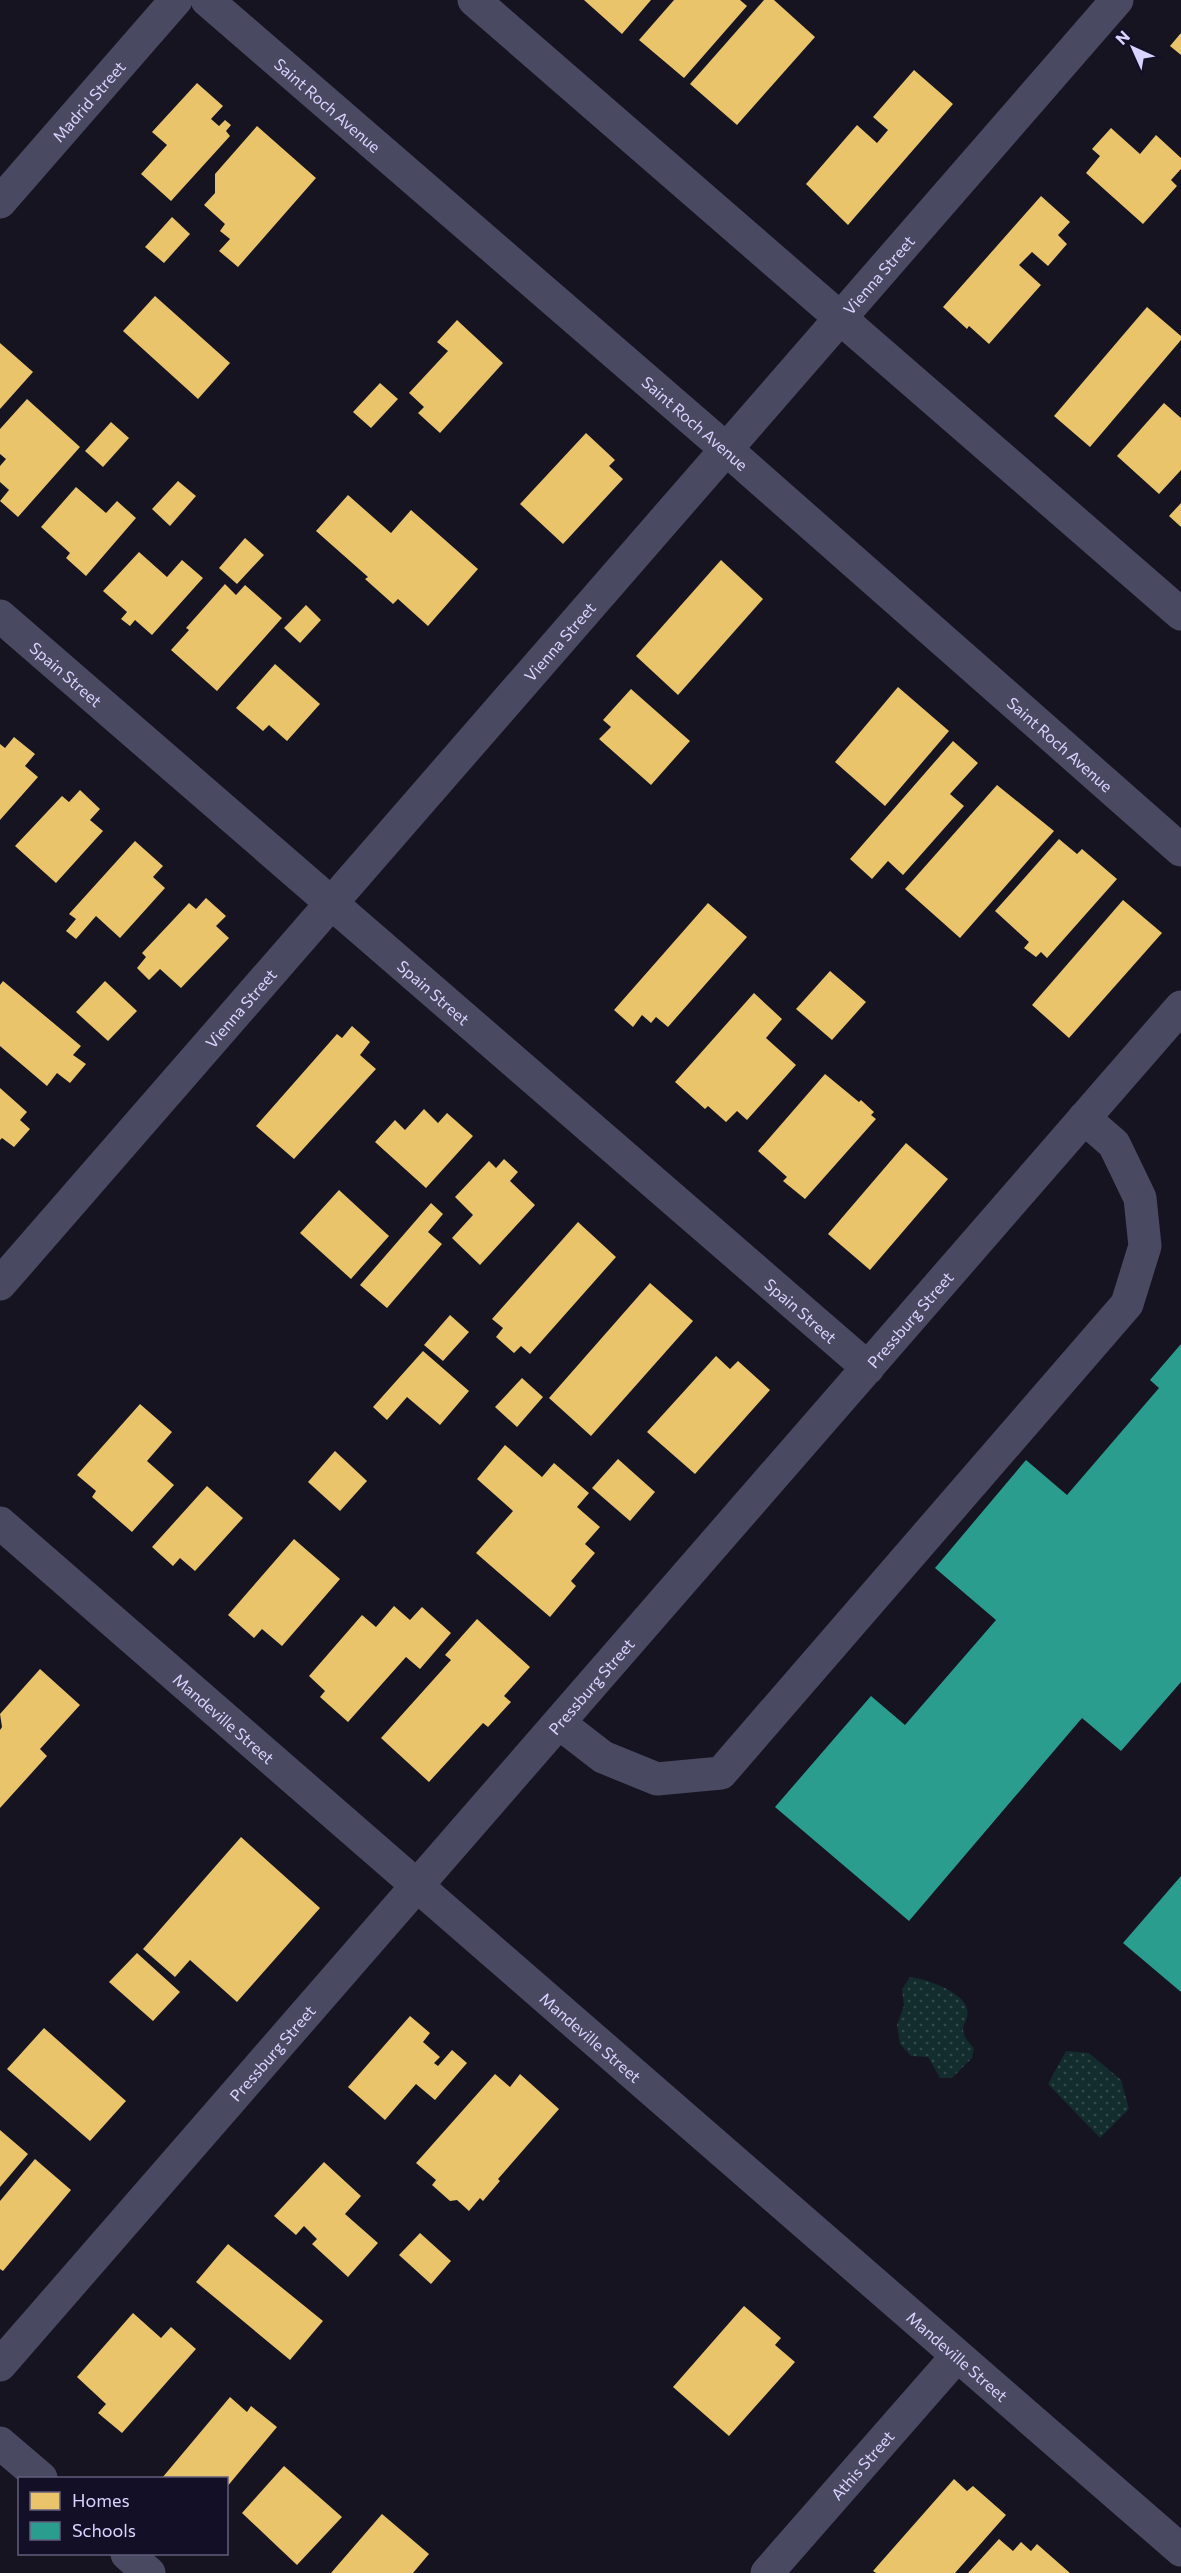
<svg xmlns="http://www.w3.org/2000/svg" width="1181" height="2573" viewBox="0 0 1181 2573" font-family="Commissioner,sans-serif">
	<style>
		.park { fill: url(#park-dots) }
		.homes { fill: #e9c46a }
		.schools { fill: #2a9d8f }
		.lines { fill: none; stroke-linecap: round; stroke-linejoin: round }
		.minor { stroke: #4a4962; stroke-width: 33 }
		.labels { text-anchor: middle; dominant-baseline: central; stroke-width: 6; stroke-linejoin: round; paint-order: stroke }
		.street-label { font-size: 16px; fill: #d9d4ff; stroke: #130f26 }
	</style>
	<defs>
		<pattern id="park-dots" width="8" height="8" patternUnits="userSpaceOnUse" patternTransform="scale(1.5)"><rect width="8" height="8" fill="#132c2d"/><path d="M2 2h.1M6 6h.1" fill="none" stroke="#354a4c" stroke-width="1.8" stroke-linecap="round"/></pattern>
	</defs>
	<rect width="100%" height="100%" fill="#161421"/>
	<g class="park">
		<path d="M910 1977C924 1978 960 1991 966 2006 973 2024 951 2025 974 2048L972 2058 952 2078H940L928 2057 911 2056 900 2044 897 2025 904 2006 902 1989Z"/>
		<path d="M1066 2051 1089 2053 1121 2080 1129 2109 1100 2138 1048 2084Z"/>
	</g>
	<g class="homes">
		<path d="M584 0H651L622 34Z"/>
		<path d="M674 0H740L747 6 684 78 639 40Z"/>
		<path d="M764 0H774L815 37 737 125 690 84Z"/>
		<path d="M1181 33V55L1170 46Z"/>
		<path d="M914 70 953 104 848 225 806 184 857 125 877 143 888 130 873 117Z"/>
		<path d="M197 83 223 106 211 119 219 126 225 120 231 125 226 131 230 136 171 201 141 174 167 145 152 132Z"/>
		<path d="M257 126 316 178 238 267 219 251 230 239 220 231 225 224 204 205 215 193V174Z"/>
		<path d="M1111 128 1140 154 1156 135 1181 158V169L1171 180 1177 186 1143 224 1086 173 1100 156 1092 149Z"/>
		<path d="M1041 196 1070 222 1058 235 1067 244 1048 266 1032 252 1019 265 1041 285 989 344 969 326 967 329 943 307Z"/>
		<path d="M172 217 190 234 164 263 145 247Z"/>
		<path d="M155 296 230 363 198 399 123 331Z"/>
		<path d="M1147 307 1181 336V340L1090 447 1054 416Z"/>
		<path d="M457 320 503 363 440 433 418 413 424 407 409 393 448 351 437 342Z"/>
		<path d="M0 343 33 372 0 409Z"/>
		<path d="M380 383 398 399 371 428 353 412Z"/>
		<path d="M27 399 80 447 18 517 0 501 9 490 0 482V466L6 459 0 454V429Z"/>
		<path d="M1164 403 1181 418V470L1159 494 1117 456Z"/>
		<path d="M111 422 129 438 103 467 85 451Z"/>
		<path d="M586 433 615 460 609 466 623 479 563 544 520 504Z"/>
		<path d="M178 481 196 496 170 526 152 509Z"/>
		<path d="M76 487 106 513 117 501 136 518 86 576 66 558 70 553 41 527Z"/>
		<path d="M348 495 391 533 411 510 478 569 428 626 398 599 393 604 365 579 368 577 316 531Z"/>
		<path d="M1181 503V527L1169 516Z"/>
		<path d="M245 538 264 555 237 584 219 568Z"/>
		<path d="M139 552 167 577 182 560 203 578 152 635 135 620 130 626 121 619 127 612 103 591Z"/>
		<path d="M721 560 763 599 678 695 636 656Z"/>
		<path d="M225 584 236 595 245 585 282 618 217 691 171 650 189 630 186 628Z"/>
		<path d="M306 605 321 620 300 643 284 628Z"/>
		<path d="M275 664 320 704 287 741 269 725 263 731 236 708Z"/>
		<path d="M898 687 949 731 885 806 835 762Z"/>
		<path d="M631 689 690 741 651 785 599 739 611 727 603 720Z"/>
		<path d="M14 737 35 754 25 766 38 777 0 820V744L5 748Z"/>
		<path d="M953 741 978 763 950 794 964 806 903 875 888 861 872 879 850 859Z"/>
		<path d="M997 785 1054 831 960 938 905 889Z"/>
		<path d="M80 790 100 809 90 820 103 831 56 883 15 846 62 796 69 802Z"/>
		<path d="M1059 839 1077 854 1082 849 1117 879 1047 958 1041 952 1036 957 1024 948 1029 942 995 911Z"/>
		<path d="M135 841 163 866 153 877 165 888 120 938 96 916 76 939 66 931 76 919 69 914Z"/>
		<path d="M206 898 226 916 216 926 229 938 181 988 160 969 149 980 137 968 146 957 142 953 189 903 196 909Z"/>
		<path d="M1123 900 1162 933 1069 1038 1032 1005Z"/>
		<path d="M708 903 747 937 668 1027 656 1017 651 1023 642 1015 633 1027 614 1010Z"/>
		<path d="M830 971 866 1002 832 1040 796 1009Z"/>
		<path d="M3 981 81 1046 73 1055 86 1064 70 1083 57 1073 47 1086 0 1046V985Z"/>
		<path d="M105 981 137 1011 108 1041 76 1012Z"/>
		<path d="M754 993 782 1019 766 1038 796 1065 747 1120 737 1111 726 1122 708 1106 705 1109 675 1082Z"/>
		<path d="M352 1026 370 1042 360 1055 376 1069 294 1159 256 1126 337 1034 342 1038Z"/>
		<path d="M825 1074 859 1102 861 1100 874 1112 871 1115 876 1119 805 1199 783 1181 787 1177 758 1151Z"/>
		<path d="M0 1088 27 1112 20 1120 30 1129 14 1147 2 1138 0 1140Z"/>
		<path d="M424 1109 438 1123 447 1113 473 1136 426 1188 375 1142 395 1120 405 1130Z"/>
		<path d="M906 1143 948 1179 870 1270 828 1234Z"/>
		<path d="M504 1159 518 1172 510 1181 535 1205 480 1265 452 1238 473 1215 455 1197 489 1161 496 1168Z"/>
		<path d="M339 1190 389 1236 351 1279 300 1233Z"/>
		<path d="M431 1203 443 1214 428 1232 442 1244 387 1308 360 1285Z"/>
		<path d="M578 1222 616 1257 530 1354 521 1346 514 1353 496 1337 503 1328 492 1319Z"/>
		<path d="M650 1283 693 1321 591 1436 549 1398Z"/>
		<path d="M450 1315 469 1332 443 1361 424 1345Z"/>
		<path d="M423 1351 469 1391 440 1425 407 1397 387 1420 373 1407Z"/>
		<path d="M716 1356 730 1369 738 1361 770 1390 695 1474 647 1432Z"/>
		<path d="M522 1378 543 1397 517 1427 495 1407Z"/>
		<path d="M140 1404 172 1432 147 1461 174 1485 132 1532 92 1497 96 1491 77 1475Z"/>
		<path d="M505 1445 542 1477 554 1463 589 1493 577 1507 600 1527 585 1544 595 1553 571 1581 576 1586 550 1617 476 1553 513 1511 477 1479Z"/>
		<path d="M335 1451 367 1481 340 1511 308 1482Z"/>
		<path d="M618 1459 655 1492 630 1521 592 1488Z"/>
		<path d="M207 1486 243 1518 195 1571 180 1558 173 1566 152 1547Z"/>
		<path d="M294 1539 340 1579 282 1646 262 1629 254 1638 228 1615Z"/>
		<path d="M394 1606 410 1620 422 1607 451 1633 420 1669 406 1657 348 1722 320 1697 325 1691 309 1676 362 1615 376 1627Z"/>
		<path d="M477 1619 530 1667 504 1696 511 1702 488 1727 483 1723 429 1782 381 1738 451 1660 445 1655Z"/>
		<path d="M40 1669 80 1705 40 1749 47 1756 0 1808V1730L2 1727 0 1714Z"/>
		<path d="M241 1837 320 1908 237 2002 190 1960 175 1977 143 1949Z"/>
		<path d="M137 1953 180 1992 153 2021 109 1982Z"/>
		<path d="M410 2016 430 2033 423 2042 440 2057 434 2063 438 2066 452 2050 467 2063 435 2100 416 2084 385 2120 348 2087Z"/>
		<path d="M44 2028 126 2101 90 2141 7 2069Z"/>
		<path d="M495 2074 510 2087 520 2074 559 2109 498 2179 500 2181 483 2201 480 2198 469 2211 457 2200 450 2201 432 2185 436 2180 416 2163Z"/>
		<path d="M0 2130 28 2154 0 2187Z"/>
		<path d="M35 2159 71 2190 3 2271 0 2269V2201Z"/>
		<path d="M324 2162 361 2196 345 2214 378 2243 348 2277 312 2244 317 2239 304 2226 296 2235 274 2216Z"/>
		<path d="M420 2233 451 2261 431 2284 399 2255Z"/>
		<path d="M228 2244 323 2321 290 2360 196 2282Z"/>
		<path d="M744 2306 781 2338 775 2345 795 2362 729 2436 673 2387Z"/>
		<path d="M133 2313 161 2338 171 2327 196 2349 122 2433 98 2413 106 2404 77 2377Z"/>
		<path d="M230 2397 247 2412 251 2406 277 2427 226 2488V2478H162Z"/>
		<path d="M284 2466 342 2517 297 2565 242 2513Z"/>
		<path d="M954 2479 967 2491 973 2486 1006 2515 955 2573H876L873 2571Z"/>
		<path d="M382 2514 429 2554 413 2573H331Z"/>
		<path d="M999 2539 1013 2551 1021 2542 1031 2551 1037 2544 1070 2573H968Z"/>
	</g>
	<g class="schools">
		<path d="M1181 1344V1682L1121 1751 1082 1718 909 1921 775 1807 871 1696 905 1725 996 1620 935 1568 1026 1460 1067 1495 1159 1388 1150 1380Z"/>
		<path d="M1181 1876V1992L1123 1943Z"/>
	</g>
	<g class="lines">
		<g class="minor">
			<path id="s1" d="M207 0 726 449 1181 850"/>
			<path d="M474 0 1181 614"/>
			<path id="s2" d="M0 202 176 0"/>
			<path id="s3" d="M0 616 868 1368"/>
			<path id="s4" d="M0 1284 1117 0"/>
			<path id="s5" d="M0 1523 1181 2550"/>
			<path d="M559 1723 603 1757 657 1779 721 1773 1127 1304 1145 1246 1140 1198 1114 1144 1084 1118"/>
			<path id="s6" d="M0 2365 1181 1007"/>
			<path d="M0 2443 41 2478"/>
			<path d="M127 2554 149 2573"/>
			<path id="s7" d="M767 2573 957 2356"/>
		</g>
	</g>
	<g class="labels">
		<g class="street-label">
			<text stroke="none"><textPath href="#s2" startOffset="134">Madrid Street</textPath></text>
			<text stroke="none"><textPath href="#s1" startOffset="160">Saint Roch Avenue</textPath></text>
			<text stroke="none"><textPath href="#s4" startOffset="1338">Vienna Street</textPath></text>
			<text stroke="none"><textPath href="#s1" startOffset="646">Saint Roch Avenue</textPath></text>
			<text stroke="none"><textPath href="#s4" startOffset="852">Vienna Street</textPath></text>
			<text stroke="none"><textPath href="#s3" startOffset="88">Spain Street</textPath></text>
			<text stroke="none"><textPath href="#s1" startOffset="1132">Saint Roch Avenue</textPath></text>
			<text stroke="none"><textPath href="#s3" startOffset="574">Spain Street</textPath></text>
			<text stroke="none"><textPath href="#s4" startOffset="366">Vienna Street</textPath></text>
			<text stroke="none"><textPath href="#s3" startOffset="1060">Spain Street</textPath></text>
			<text stroke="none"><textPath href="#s6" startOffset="1386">Pressburg Street</textPath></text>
			<text stroke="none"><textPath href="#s6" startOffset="900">Pressburg Street</textPath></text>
			<text stroke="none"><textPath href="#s5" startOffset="297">Mandeville Street</textPath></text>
			<text stroke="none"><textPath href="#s5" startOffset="783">Mandeville Street</textPath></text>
			<text stroke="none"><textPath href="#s6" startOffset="414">Pressburg Street</textPath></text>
			<text stroke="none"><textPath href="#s5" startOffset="1269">Mandeville Street</textPath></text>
			<text stroke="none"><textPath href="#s7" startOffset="144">Athis Street</textPath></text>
		</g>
	</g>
	<rect x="18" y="2477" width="210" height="78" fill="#130f26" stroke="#625e7d" stroke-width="1.5"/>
	<rect x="30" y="2492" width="30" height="18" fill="#e9c46a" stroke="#625e7d" stroke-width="1.5"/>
	<text x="72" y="2507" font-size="18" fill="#d9d4ff">Homes</text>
	<rect x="30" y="2522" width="30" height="18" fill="#2a9d8f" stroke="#625e7d" stroke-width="1.5"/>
	<text x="72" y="2537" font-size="18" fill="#d9d4ff">Schools</text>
	<g transform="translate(1133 48) rotate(315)" stroke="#130f26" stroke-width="4.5" paint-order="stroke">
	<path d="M0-4.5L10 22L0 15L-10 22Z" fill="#d9d4ff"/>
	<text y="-9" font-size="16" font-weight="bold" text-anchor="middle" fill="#d9d4ff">N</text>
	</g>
</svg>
